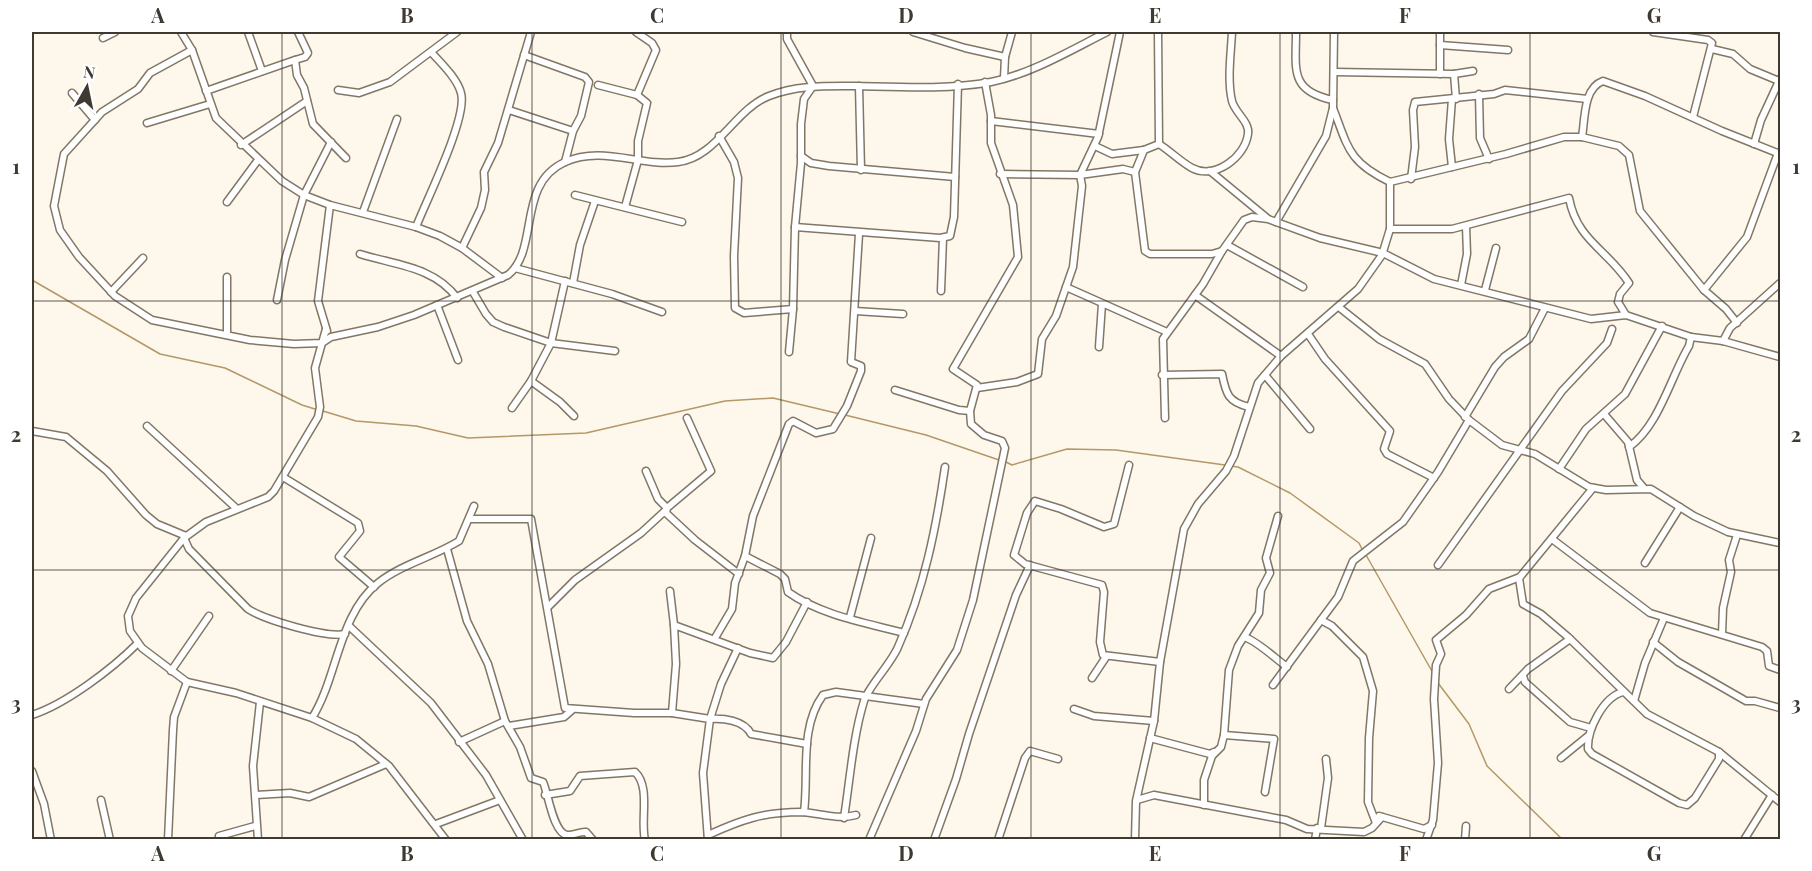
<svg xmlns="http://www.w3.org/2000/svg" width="1812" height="871" viewBox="0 0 1812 871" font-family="'Playfair Display',serif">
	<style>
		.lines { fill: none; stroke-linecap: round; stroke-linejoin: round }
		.stream { stroke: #b49867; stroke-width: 1.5 }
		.minor-casing { stroke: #817765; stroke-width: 9 }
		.minor { stroke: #fff; stroke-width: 6 }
		.grid { fill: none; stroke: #3e3931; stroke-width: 1.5; stroke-opacity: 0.55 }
		.neatline { fill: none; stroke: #3e3931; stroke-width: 2 }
		.grid-label { font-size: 20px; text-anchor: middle; font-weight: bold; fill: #3e3931 }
	</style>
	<rect width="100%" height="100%" fill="#fef7eb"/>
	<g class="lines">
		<g class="stream">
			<path d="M32 280 160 354 225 368 302 405 318 410"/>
			<path d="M323 411 356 421 416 426 468 438 586 433 725 401 773 398 840 414"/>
			<path d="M845 415 926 435 999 460"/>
			<path d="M1006 462 1012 465 1067 449 1116 450 1225 465"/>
			<path d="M1230 466 1238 467 1290 493 1359 543 1363 551"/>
			<path d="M1366 555 1433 673"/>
			<path d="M1438 683 1469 724 1487 766 1563 840"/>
		</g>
		<defs>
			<g id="minor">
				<path d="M181 32 192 50 216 118 282 181 304 195 330 205 416 227 440 236 462 248 502 278"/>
				<path d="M248 32 262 71"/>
				<path d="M298 32 308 53 305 57 295 60 297 75 304 88 313 124 346 158"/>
				<path d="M636 32 652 43 656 50 637 95"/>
				<path d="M913 32 965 48 1005 57"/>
				<path d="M1158 32 1159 144 1144 150 1135 172 1145 251 1150 254H1212L1222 251"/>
				<path d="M1296 32C1296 69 1289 91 1333 100"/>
				<path d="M1440 32V74"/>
				<path d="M1653 32 1708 40 1712 43 1693 117"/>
				<path d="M103 38 115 32"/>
				<path d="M1440 45 1508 50"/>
				<path d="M1712 49 1733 54 1750 69 1779 81"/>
				<path d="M192 50 150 73 138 89 102 112 64 154 54 206 60 230 79 257 115 296 152 320 250 340 294 344 322 343 326 329"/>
				<path d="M524 55 585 77 589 82 581 116 573 131"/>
				<path d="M1335 72 1454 74 1473 71"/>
				<path d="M1454 74 1456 99"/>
				<path d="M1004 78 1005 57 1012 32"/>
				<path d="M598 85 637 95 647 103 638 141V160L625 207"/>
				<path d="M859 86 861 170"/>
				<path d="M338 90 359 93 390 82 457 32"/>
				<path d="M206 91 295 60"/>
				<path d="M72 93 95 120"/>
				<path d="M1479 94 1480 138 1489 159"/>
				<path d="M1333 108C1348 147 1348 162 1390 182L1506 154 1564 137H1582L1619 146 1629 155 1640 211 1704 290 1726 309 1737 323"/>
				<path d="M509 110 573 131 565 162"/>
				<path d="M991 121 1099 134"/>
				<path d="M147 123 210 104"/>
				<path d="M719 136 734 162 738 178 734 256 735 308 744 313 793 309 795 227 801 163V124L804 99 813 86 787 39V32"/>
				<path d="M1582 137C1585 120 1583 88 1603 81L1645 96 1722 131 1780 154"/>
				<path d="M1159 144C1170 151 1181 162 1192 168 1215 180 1245 157 1248 134 1250 122 1235 113 1232 101 1227 80 1231 53 1232 32"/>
				<path d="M1754 144 1761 120 1780 79"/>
				<path d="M241 145 307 101"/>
				<path d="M1095 146 1112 154 1144 150"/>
				<path d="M801 156 811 163 829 166 955 177"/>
				<path d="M1452 167 1449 139 1452 99"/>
				<path d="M1210 171 1267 218"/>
				<path d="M1000 174 1080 175 1123 169 1135 172"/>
				<path d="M1411 179 1415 147 1413 110 1415 102 1494 94 1505 90 1587 99"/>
				<path d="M575 195 682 222"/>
				<path d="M227 202 258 160"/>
				<path d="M363 212 397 119"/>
				<path d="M1276 222 1326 136 1333 108 1334 32"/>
				<path d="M416 227C427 199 468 117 461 93 457 78 441 63 431 52"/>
				<path d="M795 227 940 238 950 236 954 217 958 84"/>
				<path d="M1390 229H1452L1569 198C1577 241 1608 250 1629 283L1620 294 1618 302 1626 315"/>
				<path d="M859 234 851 362 861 366V371L847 406 833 429 816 433 793 421 789 424 753 516 745 556 780 574 785 579 788 592C820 615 867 623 904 633"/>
				<path d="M1227 245 1303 287"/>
				<path d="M462 248 481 208 485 190 484 172 498 143 531 32"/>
				<path d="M360 254C395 265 435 267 457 298"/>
				<path d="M515 268 612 294 662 312"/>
				<path d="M573 283 580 245 595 201"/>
				<path d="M1461 285 1467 254 1466 226"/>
				<path d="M1066 287 1167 332"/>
				<path d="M1485 290 1496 248"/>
				<path d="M1704 290 1747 237 1778 153"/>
				<path d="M941 291 943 238"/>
				<path d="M111 292 143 258"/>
				<path d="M473 292 486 314 493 322 504 327 551 343 615 351"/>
				<path d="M1195 295 1281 356"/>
				<path d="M277 300 285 260 304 195 331 142"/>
				<path d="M437 305 458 360"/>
				<path d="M1340 308 1379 339 1425 364 1449 399 1469 420 1502 445 1535 454 1589 487 1606 490 1651 489 1694 516 1728 532 1780 543"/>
				<path d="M855 311 903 314"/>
				<path d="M327 331 318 301 330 205"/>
				<path d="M1308 334 1325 359 1390 431 1384 449 1387 454 1434 478"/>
				<path d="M227 335V277"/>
				<path d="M1723 341 1730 328 1780 283"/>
				<path d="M1099 347 1102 304"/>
				<path d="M789 352 793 309"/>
				<path d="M1162 375 1222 374C1226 394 1228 402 1249 407"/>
				<path d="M1265 375 1310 429"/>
				<path d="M531 381 560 402 574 416"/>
				<path d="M977 388 1017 382 1038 374 1042 339 1056 316 1073 267 1082 186 1080 175 1098 137 1120 32"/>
				<path d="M895 390 959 410 970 411"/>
				<path d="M512 408 531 381 551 343 565 281"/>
				<path d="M1604 414 1628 442 1637 480 1643 487"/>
				<path d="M1465 417 1495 367 1504 357 1529 339 1545 308"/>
				<path d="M687 418 711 471 667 508 666 513 695 540 739 574"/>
				<path d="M1165 418 1163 339 1203 284 1222 251 1244 220 1252 217 1268 219 1320 238 1383 253 1434 279 1591 319 1626 315 1691 337 1723 341 1780 357"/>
				<path d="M147 426 237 509"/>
				<path d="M32 431 66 437 107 471 146 515 157 524 186 536"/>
				<path d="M1629 447C1659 426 1671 376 1689 346L1691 337"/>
				<path d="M1129 465 1114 524 1104 527 1061 509 1035 501 1027 513 1014 555 1025 564 1102 585 1104 592 1100 642 1103 655 1160 662"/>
				<path d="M1559 469 1586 429 1625 394 1662 326"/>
				<path d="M646 471 658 499 667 508"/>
				<path d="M283 477 358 523 360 531 339 557 374 587"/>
				<path d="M470 519H531L565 708 634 713H672L710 719 703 773 708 840"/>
				<path d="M184 538 189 549 248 609C265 620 326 638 345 634"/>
				<path d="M1552 539 1650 613 1762 647 1767 651 1769 666 1780 670"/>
				<path d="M447 549 467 621 488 664 505 721 520 747 531 778 543 782C548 792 553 833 567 835 573 836 580 831 586 832L593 840"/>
				<path d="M1645 563 1680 507"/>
				<path d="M1438 565 1562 391 1607 343 1612 329"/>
				<path d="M1519 578 1523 604 1541 614 1568 637 1647 714 1719 752 1780 802"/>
				<path d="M670 591 674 625"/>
				<path d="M548 607 575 580 641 533 666 510"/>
				<path d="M850 617 871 538"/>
				<path d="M1321 620 1332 626 1363 657 1373 691 1369 738 1368 802 1376 823"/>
				<path d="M349 626 431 703 486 775 523 840"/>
				<path d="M1722 634 1723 608 1731 572 1729 560 1737 535"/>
				<path d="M1244 637C1256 640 1276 659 1287 667"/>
				<path d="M715 638 732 609 735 583 745 556"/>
				<path d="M1653 642 1678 662 1746 701H1755L1780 708"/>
				<path d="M738 648 721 684 710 719C723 718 744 720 751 734L807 744"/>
				<path d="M171 671 209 616"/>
				<path d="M1523 676 1525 682 1570 722 1591 728"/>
				<path d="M1092 678 1106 657"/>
				<path d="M1273 685 1338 597 1353 561 1403 522 1438 472 1469 420"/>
				<path d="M1509 689 1528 669 1570 639"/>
				<path d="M1623 692C1603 697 1587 730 1588 749L1592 754 1679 803 1687 805 1695 798 1719 759V752"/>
				<path d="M1634 701 1645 663 1664 618"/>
				<path d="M1074 709 1094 716 1154 721"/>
				<path d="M672 713 676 664 674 625 750 653 773 658 786 642 807 602"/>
				<path d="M32 715C66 704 112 669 138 643"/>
				<path d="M312 718C338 677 338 615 378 583 402 564 433 557 459 541L474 506"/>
				<path d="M509 726 564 717 572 710"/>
				<path d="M1224 735 1274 739 1265 792"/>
				<path d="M1150 738 1210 754 1214 752"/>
				<path d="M459 742 505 721"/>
				<path d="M1561 758 1588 736"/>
				<path d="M32 771 44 804 51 840"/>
				<path d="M256 795 290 793 309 797 386 764"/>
				<path d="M545 795 570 791 580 776 635 772C651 787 640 820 645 840"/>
				<path d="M101 800 110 840"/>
				<path d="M1137 800 1154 795 1286 820 1307 829 1364 832 1372 828 1382 817"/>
				<path d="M1204 805V780L1212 756 1221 747 1224 735 1229 670 1238 646 1259 613 1261 590 1270 573 1266 558 1278 516"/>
				<path d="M804 812C809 774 799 728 823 695L836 692 924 704"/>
				<path d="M1379 816 1424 829 1432 825"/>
				<path d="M844 818C850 779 853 737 864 701 868 687 891 664 898 647 924 589 936 529 945 467"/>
				<path d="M436 824 500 800"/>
				<path d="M1321 828 1328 778 1326 759"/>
				<path d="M708 835C741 820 763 812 801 812 820 813 836 820 856 815"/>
				<path d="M219 836 255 826"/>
				<path d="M168 840 173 730 174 717 187 682"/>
				<path d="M258 840 253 766 260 702"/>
				<path d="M446 840 389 766 356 739 312 718 236 693 187 682 142 648 130 631 128 616 136 598 184 538 206 522 268 497 274 491 318 417 320 407 315 368 322 343 331 337 378 327 414 315 508 275C540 249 516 184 565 162 602 145 641 167 678 162 716 158 735 109 769 96 796 85 825 86 854 86 899 87 947 90 991 82 1031 74 1071 50 1107 32"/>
				<path d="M869 840 916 731 926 699 957 650 973 600 1005 448 1002 441 984 435 971 424 970 411 977 385 953 369 1018 257 1013 205 991 143V115L985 82"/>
				<path d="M934 840 956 779 969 734 1016 595 1030 565"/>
				<path d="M998 840 1025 758 1030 751 1058 759"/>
				<path d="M1135 840 1136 801 1154 721 1160 662 1184 529 1198 504 1226 471 1234 456 1258 383 1281 356 1358 289 1382 255 1390 229V182"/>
				<path d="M1315 840 1317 828"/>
				<path d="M1426 840 1433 820 1438 763 1434 699 1436 665 1441 654 1436 640 1466 615 1489 589 1520 577 1593 488"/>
				<path d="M1465 840 1466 826"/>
				<path d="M1744 840 1772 795"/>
			</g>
		</defs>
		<use href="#minor" class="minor-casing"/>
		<use href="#minor" class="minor"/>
	</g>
	<path class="grid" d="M282 32V840M532 32V840M781 32V840M1031 32V840M1280 32V840M1530 32V840M32 301H1780M32 570H1780"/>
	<rect width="1812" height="871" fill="none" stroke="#ffffff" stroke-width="66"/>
	<g transform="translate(87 87) rotate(9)" stroke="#ffffff" stroke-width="4.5" paint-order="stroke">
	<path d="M0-4.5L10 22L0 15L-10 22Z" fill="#3e3931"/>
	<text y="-9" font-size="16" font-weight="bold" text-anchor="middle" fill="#3e3931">N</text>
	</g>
	<rect x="33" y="33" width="1746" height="805" class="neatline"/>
	<g class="grid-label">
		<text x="158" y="23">A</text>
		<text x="407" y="23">B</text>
		<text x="657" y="23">C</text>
		<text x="906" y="23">D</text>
		<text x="1155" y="23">E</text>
		<text x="1405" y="23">F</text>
		<text x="1654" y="23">G</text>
		<text x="16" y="174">1</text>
		<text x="1796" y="174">1</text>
		<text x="16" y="442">2</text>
		<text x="1796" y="442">2</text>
		<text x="16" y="711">3</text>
		<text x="1796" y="711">3</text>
		<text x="158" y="861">A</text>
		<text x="407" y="861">B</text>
		<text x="657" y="861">C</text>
		<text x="906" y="861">D</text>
		<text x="1155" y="861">E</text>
		<text x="1405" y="861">F</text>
		<text x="1654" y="861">G</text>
	</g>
</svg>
